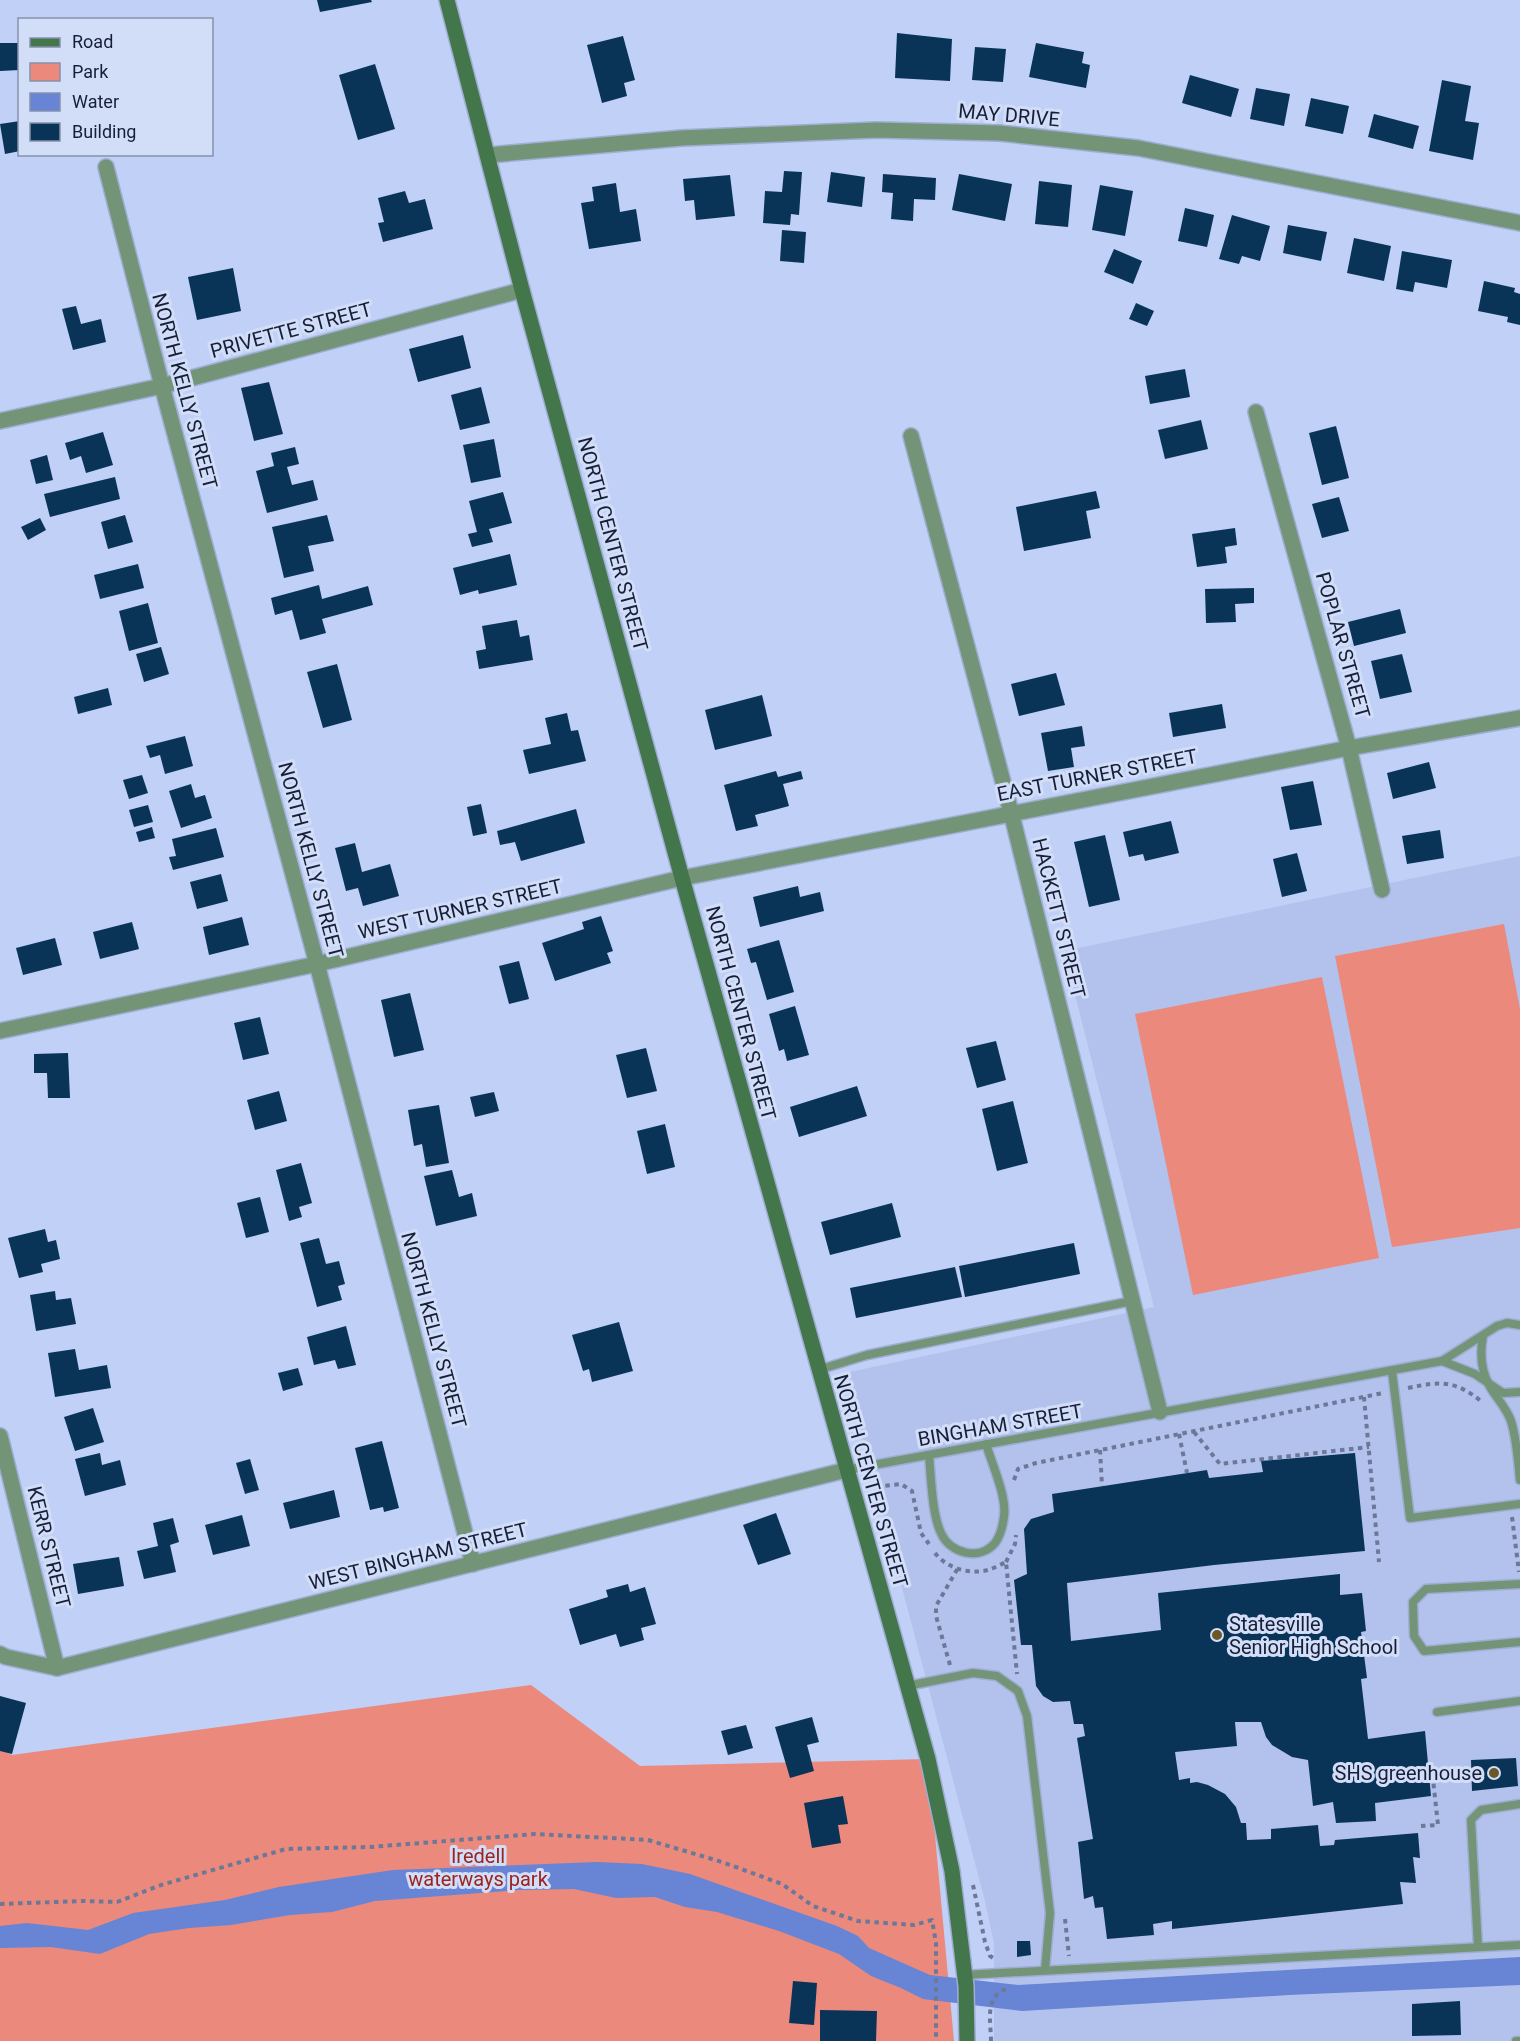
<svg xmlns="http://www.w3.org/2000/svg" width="1520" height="2041" viewBox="0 0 1520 2041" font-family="Roboto,sans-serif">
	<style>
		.built { fill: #b2c2ec }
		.green { fill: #ea897c }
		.water { fill: #6884d5 }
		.building { fill: #093457 }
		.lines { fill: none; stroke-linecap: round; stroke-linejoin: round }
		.lane-casing { stroke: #9eadd1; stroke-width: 11 }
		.street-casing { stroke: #9eadd1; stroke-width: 18 }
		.secondary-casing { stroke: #9eadd1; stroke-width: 18 }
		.path { stroke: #6c7898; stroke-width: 4; stroke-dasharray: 4.5 4.5; stroke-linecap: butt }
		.lane { stroke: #739477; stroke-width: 8 }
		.street { stroke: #739477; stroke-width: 15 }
		.secondary { stroke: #44764c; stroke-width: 15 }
		.poi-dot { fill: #6b5826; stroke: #d2ddf8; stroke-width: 2 }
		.labels { text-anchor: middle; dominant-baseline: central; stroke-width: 6; stroke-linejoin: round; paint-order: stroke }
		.street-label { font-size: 20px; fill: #171f38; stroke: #d2ddf8 }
		.poi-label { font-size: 20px; fill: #171f38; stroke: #d2ddf8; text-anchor: start }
		.park-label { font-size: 20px; fill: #9b241d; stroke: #d2ddf8 }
	</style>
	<rect width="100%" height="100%" fill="#c0d0f7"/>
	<path class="built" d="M1520 856V2041H994V1943L984 1897 845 1373 1154 1307 1064 951Z"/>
	<g class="green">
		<path d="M1504 924 1520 1009V1228L1392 1247 1335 956Z"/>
		<path d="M1322 977 1379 1258 1193 1295 1135 1014Z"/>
		<path d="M531 1685 640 1766 928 1759 954 2041H0V1749L12 1755Z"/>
	</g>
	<path class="water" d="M597 1862 642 1864 690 1874 837 1926 858 1936 869 1948 930 1975 1018 1985 1520 1957V1985L1289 1995 1022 2011 923 1999 901 1988 871 1976 839 1954 779 1931 717 1912 685 1907 655 1897 616 1898 574 1889 519 1890 375 1901 332 1912 290 1915 231 1925 189 1928 149 1934 100 1954 51 1947 0 1948V1926L27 1923 88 1930 133 1913 225 1900 279 1887 393 1870Z"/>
	<g class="building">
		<path d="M317 0H371L372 2 320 12Z"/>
		<path d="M897 33 952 39 950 81 895 78Z"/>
		<path d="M623 36 635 80 624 83 627 96 602 103 587 45Z"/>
		<path d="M0 43H20V70L0 71Z"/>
		<path d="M1036 43 1084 52 1082 63 1090 65 1086 88 1029 77Z"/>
		<path d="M975 47 1006 49 1003 82 972 80Z"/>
		<path d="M375 64 395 129 358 140 339 75Z"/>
		<path d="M1190 75 1239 89 1231 117 1182 103Z"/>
		<path d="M1442 80 1471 86 1465 121 1479 123 1473 160 1429 151Z"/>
		<path d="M1256 88 1290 94 1284 126 1250 119Z"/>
		<path d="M1311 98 1349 106 1343 134 1305 126Z"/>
		<path d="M1374 114 1419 126 1413 149 1368 137Z"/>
		<path d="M20 121V151L5 154 0 124Z"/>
		<path d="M784 171 802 172 799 215 791 214 790 225 763 223 765 191 782 192Z"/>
		<path d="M831 172 865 177 862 207 827 202Z"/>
		<path d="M883 174 936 178 935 200 914 199 913 221 891 219 893 193 882 192Z"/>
		<path d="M959 174 1012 184 1005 221 952 210Z"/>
		<path d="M730 175 735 216 696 220 694 200 685 201 683 179Z"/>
		<path d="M1039 181 1072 185 1068 227 1035 224Z"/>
		<path d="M616 183 620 212 636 209 641 241 589 249 581 203 594 201 592 187Z"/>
		<path d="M1100 185 1133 191 1125 236 1092 230Z"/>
		<path d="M405 191 409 203 425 199 433 229 383 242 378 223 384 222 378 198Z"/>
		<path d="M1185 208 1214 215 1207 247 1178 241Z"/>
		<path d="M1232 215 1270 226 1260 261 1242 256 1239 264 1219 259Z"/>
		<path d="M1288 225 1327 232 1321 261 1283 253Z"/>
		<path d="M782 230 806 232 804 263 780 261Z"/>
		<path d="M1354 238 1391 246 1384 281 1347 273Z"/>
		<path d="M1114 249 1142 261 1133 284 1104 272Z"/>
		<path d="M1402 251 1452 260 1447 288 1415 282 1413 292 1396 289Z"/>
		<path d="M233 268 241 311 197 320 188 277Z"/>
		<path d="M1484 281 1515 288 1514 292 1520 294V325L1507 322 1508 317 1478 311Z"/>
		<path d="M1136 303 1154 311 1147 326 1129 319Z"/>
		<path d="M76 306 81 324 101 319 106 342 73 350 62 309Z"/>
		<path d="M463 335 471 368 418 382 409 349Z"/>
		<path d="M1185 369 1190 397 1150 404 1145 376Z"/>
		<path d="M269 382 283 434 254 441 241 388Z"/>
		<path d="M481 387 490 423 460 430 451 395Z"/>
		<path d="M1201 420 1208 449 1165 459 1158 430Z"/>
		<path d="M1336 426 1349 478 1322 485 1309 433Z"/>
		<path d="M103 432 113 465 86 473 81 456 70 460 65 443Z"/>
		<path d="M494 439 501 477 471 483 463 445Z"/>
		<path d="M295 447 299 464 287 467 292 485 313 480 318 500 267 513 256 471 274 466 271 453Z"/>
		<path d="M47 455 53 480 36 484 30 460Z"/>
		<path d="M115 477 120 499 50 517 44 494Z"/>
		<path d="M1096 491 1100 508 1086 511 1091 538 1024 551 1016 507Z"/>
		<path d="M503 492 512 523 489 529 493 542 472 547 468 534 477 532 469 501Z"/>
		<path d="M1339 497 1349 531 1322 538 1312 504Z"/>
		<path d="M125 515 133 542 108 549 101 522Z"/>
		<path d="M327 515 334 541 308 546 314 571 284 578 272 527Z"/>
		<path d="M40 518 46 530 28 540 21 527Z"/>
		<path d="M1235 528 1237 545 1225 547 1227 563 1197 567 1192 534Z"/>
		<path d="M510 554 517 585 479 594 478 590 460 595 453 568Z"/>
		<path d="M138 564 144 588 100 599 94 575Z"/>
		<path d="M319 585 322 599 368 586 373 605 322 619 326 633 300 640 292 610 275 615 271 598Z"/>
		<path d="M1254 588V603L1235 604 1236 622 1206 623 1205 589Z"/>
		<path d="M148 603 158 643 129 651 119 611Z"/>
		<path d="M1400 609 1406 633 1354 646 1348 622Z"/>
		<path d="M517 620 520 637 529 635 533 660 479 669 476 651 486 649 482 626Z"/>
		<path d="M161 647 169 674 144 682 136 654Z"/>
		<path d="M1402 654 1412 692 1380 699 1371 661Z"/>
		<path d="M337 664 352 720 323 728 307 672Z"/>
		<path d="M1056 673 1065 705 1019 716 1011 684Z"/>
		<path d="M108 688 112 705 78 714 74 697Z"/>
		<path d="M762 695 772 736 715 750 705 710Z"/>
		<path d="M1222 704 1226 728 1173 737 1169 713Z"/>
		<path d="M567 713 571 731 578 730 586 761 529 774 523 750 551 744 545 718Z"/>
		<path d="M1082 726 1085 746 1071 748 1074 767 1048 771 1041 733Z"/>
		<path d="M185 736 193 766 165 774 160 755 150 758 146 746Z"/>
		<path d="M1429 762 1436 788 1393 799 1387 773Z"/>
		<path d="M776 771 778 777 801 771 803 779 783 784 789 806 755 815 758 826 736 831 724 785Z"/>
		<path d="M142 775 148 793 129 799 123 780Z"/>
		<path d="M1313 781 1322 825 1290 830 1281 787Z"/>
		<path d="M191 784 195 798 205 795 212 818 181 828 169 791Z"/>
		<path d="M481 804 487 833 473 836 467 807Z"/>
		<path d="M148 805 153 822 134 827 129 810Z"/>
		<path d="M576 809 585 843 521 861 515 842 500 845 497 831Z"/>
		<path d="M1171 821 1179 853 1145 861 1143 854 1129 857 1123 832Z"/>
		<path d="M152 827 155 838 139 842 136 832Z"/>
		<path d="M216 828 224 857 173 870 169 857 176 856 172 839Z"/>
		<path d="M1440 830 1444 858 1407 864 1402 836Z"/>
		<path d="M1105 835 1120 900 1089 907 1074 842Z"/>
		<path d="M355 843 362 872 390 864 399 896 363 906 358 888 346 891 335 848Z"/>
		<path d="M1297 853 1307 891 1282 897 1273 859Z"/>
		<path d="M221 874 228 901 197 909 190 882Z"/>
		<path d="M798 886 800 897 820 892 824 911 760 927 753 897Z"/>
		<path d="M601 916 613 951 607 953 611 963 555 981 542 943 584 929 582 922Z"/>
		<path d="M242 917 249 945 209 955 203 927Z"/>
		<path d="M132 922 139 949 100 959 93 932Z"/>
		<path d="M55 938 62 965 23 975 16 948Z"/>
		<path d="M779 940 794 992 767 1000 756 962 751 963 747 949Z"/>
		<path d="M519 961 529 999 509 1004 499 966Z"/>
		<path d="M410 993 424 1050 394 1057 381 1000Z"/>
		<path d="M795 1006 809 1055 787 1061 784 1049 779 1051 769 1014Z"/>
		<path d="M260 1017 269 1054 243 1060 234 1023Z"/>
		<path d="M996 1041 1006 1080 977 1088 966 1048Z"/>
		<path d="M646 1048 657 1091 627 1098 616 1055Z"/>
		<path d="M68 1053 70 1098H48L47 1073H34V1054Z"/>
		<path d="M857 1086 867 1116 799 1137 790 1107Z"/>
		<path d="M279 1091 287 1121 255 1130 247 1100Z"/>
		<path d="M494 1092 499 1111 475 1117 470 1097Z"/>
		<path d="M1013 1101 1028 1163 997 1171 982 1109Z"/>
		<path d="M439 1105 449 1163 426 1167 422 1144 414 1146 408 1110Z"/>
		<path d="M665 1124 675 1167 647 1174 637 1131Z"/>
		<path d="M301 1163 312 1203 299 1207 302 1217 289 1221 276 1170Z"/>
		<path d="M452 1170 459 1197 472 1193 477 1216 436 1226 424 1176Z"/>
		<path d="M260 1197 269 1232 246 1238 237 1203Z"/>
		<path d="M892 1203 901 1237 830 1255 821 1222Z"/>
		<path d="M45 1229 48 1242 56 1240 60 1259 41 1264 43 1272 19 1278 8 1238Z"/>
		<path d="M319 1238 326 1264 339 1261 345 1284 338 1286 342 1300 317 1307 300 1243Z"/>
		<path d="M1074 1243 1080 1274 965 1297 959 1266Z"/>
		<path d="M955 1267 962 1297 856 1318 850 1288Z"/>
		<path d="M55 1291 56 1300 71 1298 76 1324 36 1331 30 1295Z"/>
		<path d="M619 1322 633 1371 592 1382 589 1369 583 1371 572 1335Z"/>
		<path d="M346 1326 356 1365 338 1369 335 1360 314 1365 307 1337Z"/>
		<path d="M75 1349 79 1370 107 1365 111 1388 55 1397 48 1353Z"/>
		<path d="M298 1368 303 1385 283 1391 278 1373Z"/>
		<path d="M93 1408 104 1442 75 1451 64 1417Z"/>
		<path d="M382 1441 399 1508 384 1512 383 1507 370 1510 355 1448Z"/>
		<path d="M100 1453 102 1465 120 1460 126 1485 85 1496 75 1459Z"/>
		<path d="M1355 1453 1365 1551 1214 1565 1067 1583 1071 1641 1161 1630 1158 1593 1340 1574V1595L1362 1593 1366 1631 1361 1632 1367 1678 1361 1679 1368 1739 1425 1731 1431 1796 1375 1803 1376 1821 1336 1823 1333 1802 1313 1806 1308 1760 1292 1757 1272 1745 1266 1737 1261 1722H1235L1237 1746 1175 1752 1179 1780 1190 1778V1783L1197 1782 1208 1785 1225 1794 1236 1807 1241 1823H1246L1247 1840 1271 1839V1829L1318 1825 1320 1846 1334 1845 1335 1840 1418 1833 1420 1858 1413 1857 1416 1883 1400 1882 1403 1904 1172 1929V1921L1153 1924 1154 1935 1107 1939 1103 1907 1095 1908 1093 1896 1084 1899 1078 1842 1093 1839 1077 1738 1085 1736 1083 1724H1074L1070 1701 1053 1702 1043 1696 1036 1686 1032 1645H1021L1014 1580 1027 1574 1024 1529 1031 1519 1054 1512 1052 1494 1207 1470 1209 1478 1263 1472 1261 1461Z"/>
		<path d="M250 1459 259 1490 245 1494 236 1463Z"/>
		<path d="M334 1490 340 1517 290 1529 283 1503Z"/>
		<path d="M776 1513 791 1554 758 1565 743 1525Z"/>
		<path d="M242 1515 250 1546 213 1555 205 1525Z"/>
		<path d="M173 1518 179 1542 170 1545 176 1572 144 1579 137 1551 158 1546 153 1523Z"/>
		<path d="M119 1557 124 1586 78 1594 73 1564Z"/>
		<path d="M628 1584 630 1592 645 1587 656 1624 641 1628 644 1640 620 1647 616 1634 580 1645 569 1609 608 1597 606 1590Z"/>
		<path d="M0 1696 26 1703 12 1754 0 1751Z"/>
		<path d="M812 1717 819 1742 807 1745 814 1771 790 1778 775 1727Z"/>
		<path d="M746 1725 753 1748 728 1755 721 1731Z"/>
		<path d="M1516 1758 1518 1786 1472 1791 1471 1760Z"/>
		<path d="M843 1796 848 1824 838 1825 841 1843 812 1848 804 1803Z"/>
		<path d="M1017 1941H1030L1031 1955 1017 1957Z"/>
		<path d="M793 1981 817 1983 814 2025 789 2023Z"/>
		<path d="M1460 2001 1461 2035 1412 2036V2004Z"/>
		<path d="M820 2010 877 2011 876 2041H820Z"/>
	</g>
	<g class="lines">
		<defs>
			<g id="lane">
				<path d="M1483 1336C1480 1352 1481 1370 1489 1385 1496 1398 1506 1407 1511 1421 1517 1440 1518 1461 1520 1480"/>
				<path d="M1442 1361 1475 1374 1503 1393 1520 1392"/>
				<path d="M818 1370 867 1355 1132 1301"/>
				<path d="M1392 1371 1410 1518 1520 1504"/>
				<path d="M929 1455C931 1476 932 1515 941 1533 950 1554 980 1561 995 1543 1001 1535 1003 1525 1004 1516 1007 1497 992 1464 986 1444"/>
				<path d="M846 1470 1442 1361 1497 1326 1507 1323 1520 1325"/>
				<path d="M1520 1584 1426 1589 1413 1602 1414 1636 1424 1651 1520 1642"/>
				<path d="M907 1686 973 1673 997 1676 1018 1691 1027 1716 1050 1913 1045 1970"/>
				<path d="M1437 1712 1520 1701"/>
				<path d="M1478 1947 1471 1820 1481 1810 1520 1804"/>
				<path d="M964 1975 1520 1945"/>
				<path d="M1516 2041H1520"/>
			</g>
			<g id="street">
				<path d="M489 155 682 138 876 130 999 133 1138 148 1520 223"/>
				<path d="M106 167 162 386 317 964 473 1564"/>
				<path d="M1256 412 1349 748 1382 890"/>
				<path d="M0 421 162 386 522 290"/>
				<path d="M911 436 1011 812 1160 1412"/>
				<path d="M0 1031 317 964 682 878 1349 748 1520 718"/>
				<path d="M0 1436 57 1668"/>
				<path d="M0 1654 6 1657 57 1668 846 1470"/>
			</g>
			<path id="secondary" d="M447 0 522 290 682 878 928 1759 952 1871 966 1986 967 2041"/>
		</defs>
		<use href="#lane" class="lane-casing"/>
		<use href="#street" class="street-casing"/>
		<use href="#secondary" class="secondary-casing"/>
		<g class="path">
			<path d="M1408 1388C1441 1381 1455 1380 1482 1402"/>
			<path d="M1364 1397 1379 1562"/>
			<path d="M1194 1432 1220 1464 1369 1447"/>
			<path d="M1179 1434 1187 1473"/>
			<path d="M1100 1450 1102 1486"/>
			<path d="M1014 1480 1018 1469 1036 1463 1383 1393"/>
			<path d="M871 1496 883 1486 901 1484 912 1491 921 1533 929 1544"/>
			<path d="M1512 1517 1519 1572"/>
			<path d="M935 1553C946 1568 970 1575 988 1570 994 1568 1000 1565 1006 1562L1017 1674"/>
			<path d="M1006 1562 1015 1544 1016 1535"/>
			<path d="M950 1665 936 1616V1606L958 1568"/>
			<path d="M1421 1826 1438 1825 1432 1770"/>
			<path d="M973 1885 985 1942 990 1956 995 1959"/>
			<path d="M0 1904 83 1901 117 1902 161 1885 286 1849 370 1847 535 1834 648 1840 722 1862 782 1884 813 1906 858 1921 914 1925 932 1920 936 1943V2041"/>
			<path d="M1065 1919 1069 1956"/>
			<path d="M991 2041C991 2022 984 1997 1006 1989"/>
		</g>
		<use href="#lane" class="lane"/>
		<use href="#street" class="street"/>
		<use href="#secondary" class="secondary"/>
	</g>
	<g class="poi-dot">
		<circle cx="1217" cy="1635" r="6"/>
		<circle cx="1494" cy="1773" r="6"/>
	</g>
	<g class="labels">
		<g class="street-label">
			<text transform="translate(1009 115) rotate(5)">MAY DRIVE</text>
			<text transform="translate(291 330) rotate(-15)">PRIVETTE STREET</text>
			<text transform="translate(185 391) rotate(75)">NORTH KELLY STREET</text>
			<text transform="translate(613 544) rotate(75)">NORTH CENTER STREET</text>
			<text transform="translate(1343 645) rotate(74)">POPLAR STREET</text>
			<text transform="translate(1097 775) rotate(-11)">EAST TURNER STREET</text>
			<text transform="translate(311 860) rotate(75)">NORTH KELLY STREET</text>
			<text transform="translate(460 909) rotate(-13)">WEST TURNER STREET</text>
			<text transform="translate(1059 918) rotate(76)">HACKETT STREET</text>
			<text transform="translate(741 1013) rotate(75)">NORTH CENTER STREET</text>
			<text transform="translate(434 1330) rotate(75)">NORTH KELLY STREET</text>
			<text transform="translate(1000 1425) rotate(-10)">BINGHAM STREET</text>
			<text transform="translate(871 1481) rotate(74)">NORTH CENTER STREET</text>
			<text transform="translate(49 1547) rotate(76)">KERR STREET</text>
			<text transform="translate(418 1556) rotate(-14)">WEST BINGHAM STREET</text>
		</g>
		<g class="poi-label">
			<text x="1229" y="1624">Statesville<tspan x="1229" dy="23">Senior High School</tspan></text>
			<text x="1482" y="1773" text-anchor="end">SHS greenhouse</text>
		</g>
		<g class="park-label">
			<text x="478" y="1856">Iredell<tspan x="478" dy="23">waterways park</tspan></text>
		</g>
	</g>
	<rect x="18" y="18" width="195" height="138" fill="#d2ddf8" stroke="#8791ab" stroke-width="1.5"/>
	<rect x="30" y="38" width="30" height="9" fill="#44764c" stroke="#8791ab" stroke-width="1.5"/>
	<text x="72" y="48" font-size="18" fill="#171f38">Road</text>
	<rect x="30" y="63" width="30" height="18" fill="#ea897c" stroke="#8791ab" stroke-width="1.5"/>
	<text x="72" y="78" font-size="18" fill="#171f38">Park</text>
	<rect x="30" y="93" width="30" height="18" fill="#6884d5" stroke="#8791ab" stroke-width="1.5"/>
	<text x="72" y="108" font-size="18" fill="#171f38">Water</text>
	<rect x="30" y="123" width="30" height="18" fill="#093457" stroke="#8791ab" stroke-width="1.5"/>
	<text x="72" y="138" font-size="18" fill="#171f38">Building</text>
</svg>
